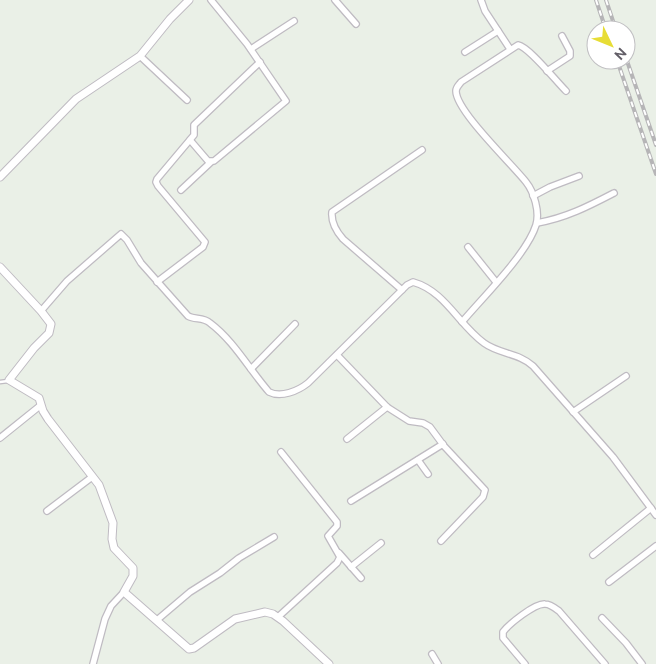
<svg xmlns="http://www.w3.org/2000/svg" width="656" height="664" viewBox="0 0 656 664" font-family="Ubuntu,sans-serif">
	<style>
		.lines { fill: none; stroke-linecap: round; stroke-linejoin: round }
		.service-casing { stroke: #bfbbc2; stroke-width: 5 }
		.minor-casing { stroke: #bfbbc2; stroke-width: 8 }
		.tertiary-casing { stroke: #bfbbc2; stroke-width: 9 }
		.service { stroke: #fff; stroke-width: 2.5 }
		.minor { stroke: #fff; stroke-width: 5.5 }
		.tertiary { stroke: #fff; stroke-width: 7 }
		.rail-casing { stroke: #b6b5b7; stroke-width: 4 }
		.rail { stroke: #fff; stroke-width: 2; stroke-dasharray: 5.5; stroke-linecap: butt }
	</style>
	<rect width="100%" height="100%" fill="#eaf0e7"/>
	<g class="lines">
		<defs>
			<path id="service" d="M0 382 8 381"/>
			<g id="minor">
				<path d="M335 0 356 24"/>
				<path d="M481 0 485 11 510 49"/>
				<path d="M251 49 294 21"/>
				<path d="M465 52 498 31"/>
				<path d="M140 56 187 100"/>
				<path d="M547 71 570 56V51L562 36"/>
				<path d="M190 140 208 161H214L286 101 247 44 211 0"/>
				<path d="M181 190 211 162"/>
				<path d="M533 196 550 187 579 176"/>
				<path d="M537 223C566 218 589 206 614 193"/>
				<path d="M468 247 496 282"/>
				<path d="M157 282 203 247 205 242 158 186 156 182 157 179 194 135V125L260 62"/>
				<path d="M402 290 343 239C336 231 331 222 332 212L422 150"/>
				<path d="M41 311 67 281 121 234 127 240 141 263 188 316C195 320 203 317 210 323 234 341 249 369 269 392 281 398 298 391 308 383L407 285 413 282C445 291 458 324 484 343 499 354 519 353 533 366L613 457 656 515"/>
				<path d="M462 322C483 297 527 254 536 225 540 212 534 192 526 182 512 164 456 111 456 91 456 87 459 85 461 82L518 45C529 47 555 80 566 91"/>
				<path d="M337 355 387 407 409 421 423 423 430 427 444 446 485 490 483 497 441 541"/>
				<path d="M251 369 295 324"/>
				<path d="M573 412 626 376"/>
				<path d="M0 438 41 405"/>
				<path d="M347 439 387 407"/>
				<path d="M418 460 428 474"/>
				<path d="M351 501 443 444"/>
				<path d="M47 511 92 477"/>
				<path d="M339 553 361 578"/>
				<path d="M593 555 651 508"/>
				<path d="M351 567 381 543"/>
				<path d="M609 582 656 546"/>
				<path d="M278 617 337 563 340 557 328 536 337 526V522L281 452"/>
				<path d="M602 618 626 643 642 664"/>
				<path d="M157 620 190 592 220 573 239 558 274 537"/>
				<path d="M432 654 438 664"/>
				<path d="M93 664 105 619 111 606 124 592"/>
				<path d="M525 664 503 638V632C509 624 535 603 545 604 550 604 555 608 559 611L605 664"/>
			</g>
			<g id="tertiary">
				<path d="M0 177 76 99 140 56 170 19 189 0"/>
				<path d="M0 267 41 311 51 324 49 333 34 348 9 380 39 398 43 411 48 419 99 485 113 523 112 539 114 548 133 568V576L124 592 189 649 194 648 235 619 265 612 273 614 283 621 329 664"/>
			</g>
		</defs>
		<use href="#service" class="service-casing"/>
		<use href="#minor" class="minor-casing"/>
		<use href="#tertiary" class="tertiary-casing"/>
		<use href="#service" class="service"/>
		<use href="#minor" class="minor"/>
		<use href="#tertiary" class="tertiary"/>
		<defs>
			<g id="rail">
				<path d="M596 0 606 30"/>
				<path d="M606 0 616 30"/>
				<path d="M626 58 656 145"/>
				<path d="M617 60 656 174"/>
			</g>
		</defs>
		<use href="#rail" class="rail-casing"/>
		<use href="#rail" class="rail"/>
	</g>
	<g transform="translate(611 45) rotate(133)"><circle r="24" fill="#ffffff" stroke="#c0bfc2"/>
	<path d="M0-4L9 19L0 12L-9 19Z" fill="#e7dd36"/>
	<text y="-8" font-size="14" font-weight="bold" text-anchor="middle" fill="#625e67">N</text>
	</g>
</svg>
